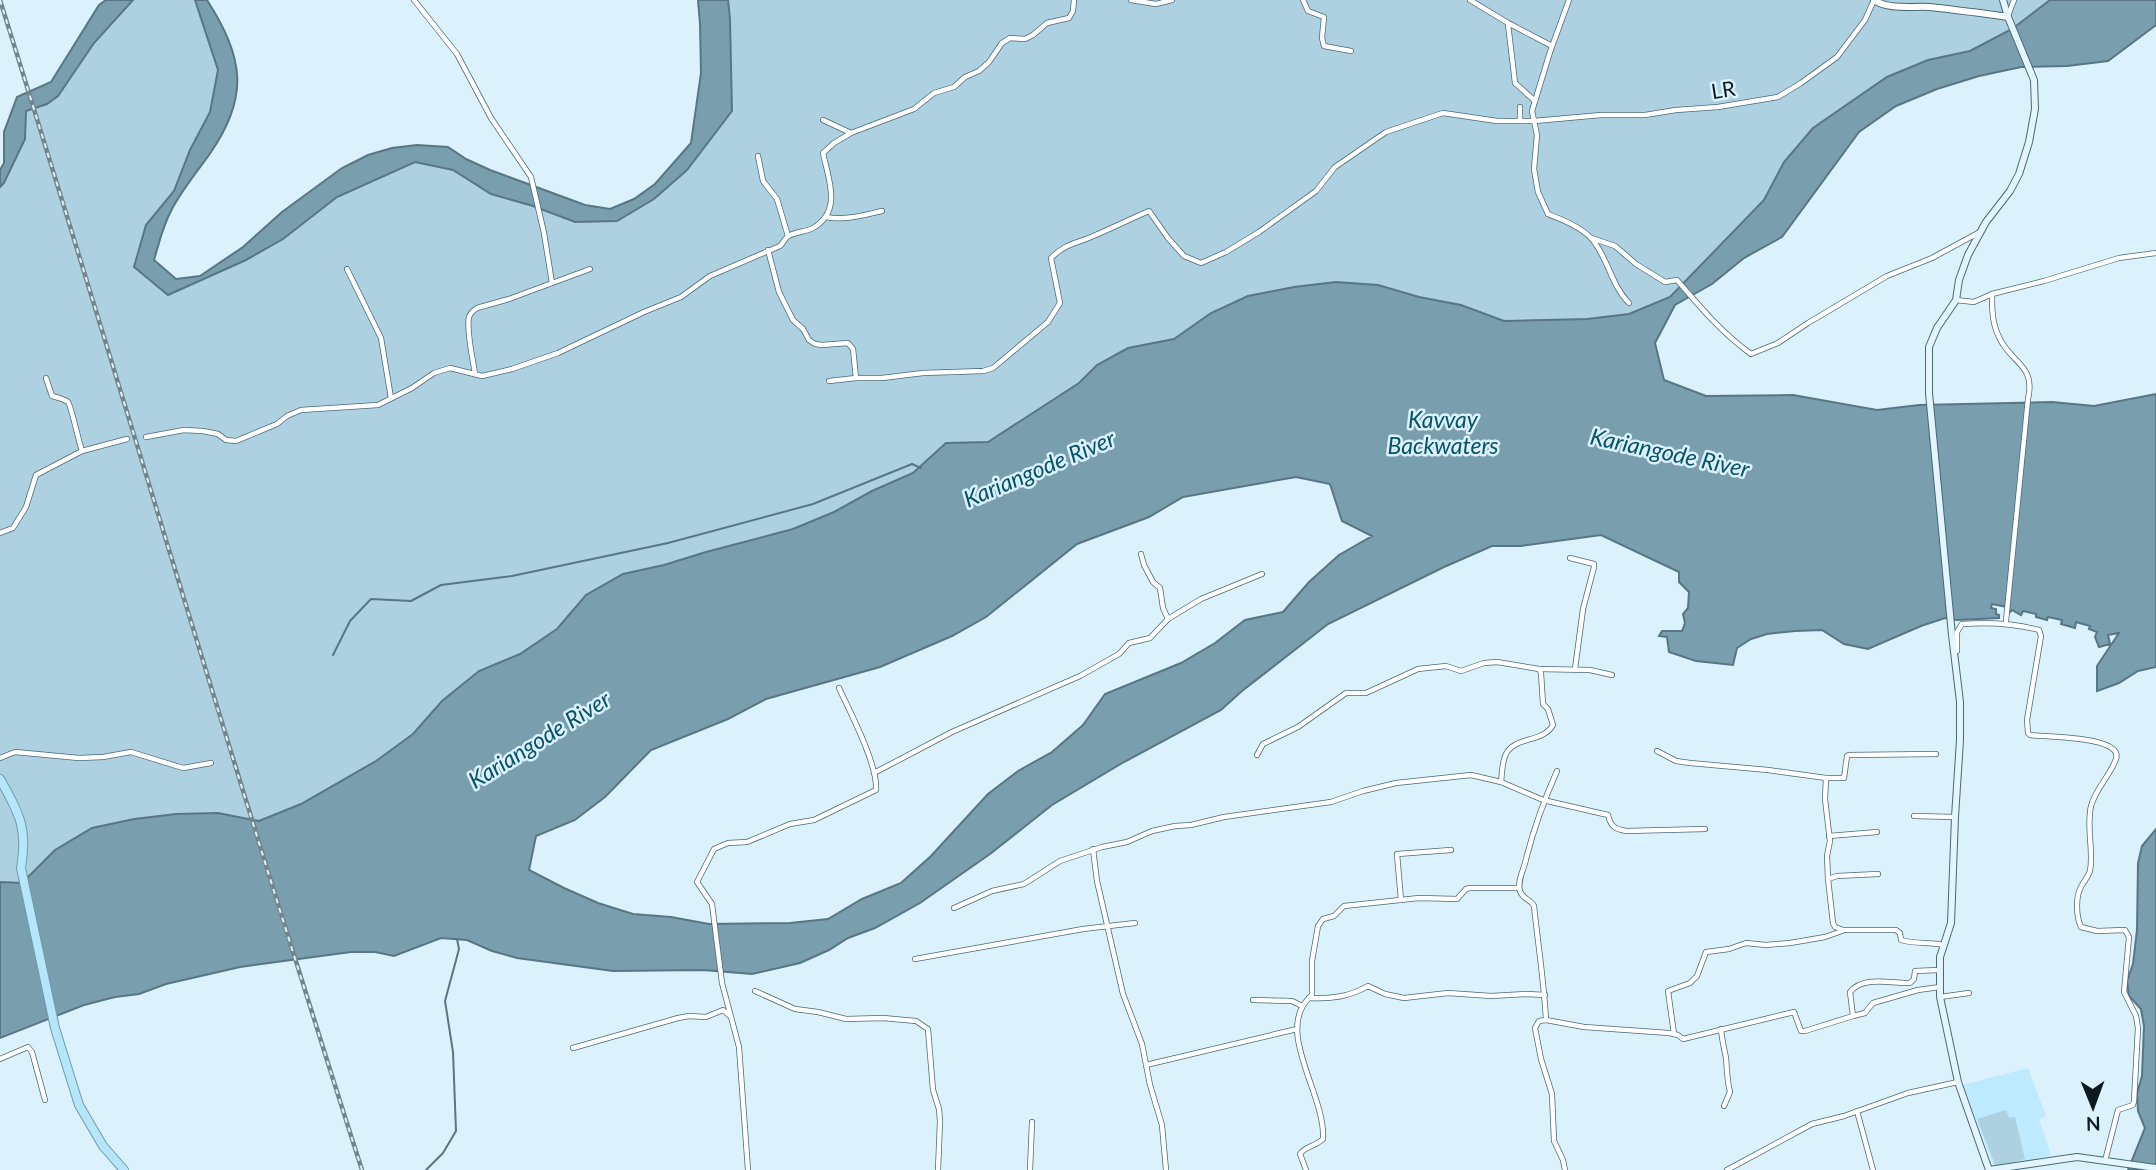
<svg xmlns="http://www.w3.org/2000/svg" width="2156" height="1170" viewBox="0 0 2156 1170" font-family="Lato,sans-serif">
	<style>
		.built { fill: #bdeafe }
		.green { fill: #aed1e1 }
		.water { fill: #799eae; stroke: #587683; stroke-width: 2; fill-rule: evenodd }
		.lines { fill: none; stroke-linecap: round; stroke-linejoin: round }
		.stream { stroke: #587683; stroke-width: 2 }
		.minor-casing { stroke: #496978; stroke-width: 6 }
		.tertiary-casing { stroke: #496978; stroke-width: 8 }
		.secondary-casing { stroke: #496978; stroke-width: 8 }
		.trunk-casing { stroke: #6f9aad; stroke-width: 10 }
		.minor { stroke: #fff; stroke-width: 4.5 }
		.tertiary { stroke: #fff; stroke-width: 6 }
		.secondary { stroke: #e4f5fd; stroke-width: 6 }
		.trunk { stroke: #b6e6fa; stroke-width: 8 }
		.rail-casing { stroke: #73848c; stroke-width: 4.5 }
		.rail { stroke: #dbf1fb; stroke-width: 2; stroke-dasharray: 5; stroke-linecap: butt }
		.labels { text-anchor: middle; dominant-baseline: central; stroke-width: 5; stroke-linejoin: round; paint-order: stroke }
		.street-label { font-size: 21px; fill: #0c191f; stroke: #dbf1fb }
		.water-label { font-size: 23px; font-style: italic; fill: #07526b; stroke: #dbf1fb }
	</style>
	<rect width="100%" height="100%" fill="#dbf1fb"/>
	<path class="built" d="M2028 1068 2046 1116 2039 1119 2051 1155 2001 1170H1995L1963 1085Z"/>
	<g class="green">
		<path d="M133 0H195L218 70 210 112 190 150 174 191 146 225 134 266 168 295 246 260 283 239 337 197 415 162 453 170 491 194 533 206 575 221H617L654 199 687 170 732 111 730 19 728 0H2050L2012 29 1970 51 1928 60 1784 162 1764 200 1670 297 1629 314 1587 319 1504 321 1461 305 1419 297 1377 285 1336 282 1294 287 1248 296 1211 313 1174 339 1128 348 1097 365 1079 383 988 442 946 443 913 473 872 491 835 512 793 529 706 552 664 565 623 574 586 595 557 629 520 654 479 671 442 701 413 734 376 761 301 804 259 821 218 813 176 814 134 819 92 828 55 850 22 883 0 882V187L4 183 25 139 26 111 47 104 58 96 94 43Z"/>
		<path d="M2006 1110 2009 1118 2015 1117 2025 1159 1996 1167 1977 1119Z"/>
	</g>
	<g class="water">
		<path d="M106 0H133L94 43 58 96 47 104 26 111 25 139 4 183 0 187V170L4 163V132L17 97 51 82 99 5Z"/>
		<path d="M195 0H207C244 58 250 97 209 155 196 173 182 190 172 209 163 225 159 243 154 260L176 279 200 276 243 247 282 212 342 168 368 155 392 148 417 145 448 147 466 159 490 170 585 205 610 209 634 199 655 184 691 143 701 73 700 24 698 0H728L730 19 732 111 687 170 654 199 617 221 575 222 533 206 491 194 453 170 415 162 337 197 283 239 246 260 168 295 134 267 146 225 174 191 190 150 210 112 218 70Z"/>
		<path d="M2050 0H2156V25L2108 61 2067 66 2021 67 1979 76 1937 89 1896 106 1859 132 1782 237 1744 258 1712 284 1675 305 1655 343 1664 380 1706 396 1793 395 1877 410 1919 405 2052 402 2094 406 2156 394V667L2138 671 2119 683 2097 691V666L2119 633 2108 635 2110 644 2099 647 2095 637 2097 632 2089 629 2090 626 2076 622 2075 628 2061 624 2062 620 2048 617 2047 620 2036 617V614L2023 611 2021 615 2012 610 2009 613 2006 611 2007 607 1992 604 1991 608 1996 609V614L1999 615V618L1957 620 1945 618 1921 626 1868 649 1844 644 1822 630 1795 631 1767 634 1751 639 1737 648 1733 665 1696 661 1669 652 1667 637 1659 636 1662 631H1682L1685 623 1683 614 1688 608 1689 592 1679 582V572L1601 535 1521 546H1492L1444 567 1328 624 1242 691 1221 710 1124 762 1052 805 990 854 920 903 875 928 848 938 829 950 800 963 752 974 703 970 613 971 517 958 492 951 467 940 441 938 394 956 375 952H351L240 967 166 984 139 994 115 997 84 1005 0 1038V882L22 883 55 850 92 828 134 819 176 814 218 813 259 821 301 804 376 761 413 734 442 701 479 671 520 654 557 629 586 595 623 574 664 565 706 552 793 529 834 512 872 491 913 473 946 443 988 442 1079 383 1097 365 1128 348 1174 339 1211 313 1248 296 1294 287 1336 282 1378 285 1419 297 1461 305 1504 321 1587 319 1629 314 1670 297 1764 200 1784 162 1813 128 1887 77 1928 60 1970 51 2012 29ZM1296 477 1330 484 1342 521 1372 536 1339 555 1309 582 1283 612 1245 620 1215 643 1181 663 1105 694 1083 725 1052 752 1018 771 988 794 931 856 901 883 862 899 828 919 790 923 709 924 671 917 633 914 598 903 564 888 529 870 536 836 575 820 605 797 651 750 728 719 766 699 880 667 952 636 986 617 1077 544 1149 517 1183 497Z"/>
		<path d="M2156 829V1170H2128L2145 1128 2138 1111 2137 1093 2142 1076 2144 1026 2141 1009 2129 996 2127 981 2133 964 2137 930 2138 863 2142 846Z"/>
	</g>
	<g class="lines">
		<g class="stream">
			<path d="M333 655 350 621 371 599 411 601 441 585 512 576 668 543 813 504 912 464 921 468"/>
			<path d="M426 1170 443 1153 456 1131 453 1052 445 1001 459 949 457 939"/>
		</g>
		<defs>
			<g id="minor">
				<path d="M414 0 457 54 491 118 531 177 544 233 552 283"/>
				<path d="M1131 0 1156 4 1172 0"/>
				<path d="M1303 0 1308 11 1324 17 1322 38 1324 46 1351 51"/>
				<path d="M1470 0 1508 23 1552 46"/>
				<path d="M1569 0 1550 52 1532 111 1537 135 1534 169 1538 192 1548 214C1563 220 1581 227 1592 239 1608 258 1611 285 1629 303"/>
				<path d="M2008 16 2014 0"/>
				<path d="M1508 24 1515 83 1535 101"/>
				<path d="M1520 107V121"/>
				<path d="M823 120 851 133"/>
				<path d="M758 156 763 181 777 199 788 236"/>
				<path d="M826 217C845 221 864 215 882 211"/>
				<path d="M1591 238 1615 246 1636 264 1665 282 1677 280C1700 307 1722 333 1751 354L1778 343 1808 323 1887 276 1932 258 1980 232"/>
				<path d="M768 250 779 292 793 320 803 329 809 340 815 344 822 345 848 343 853 349 856 378H882L923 373 983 371 993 368 1048 322 1060 303 1051 258C1065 244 1075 244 1091 237 1111 229 1130 219 1149 211L1168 238 1184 256 1201 263 1226 252 1259 232 1316 191 1335 167 1386 132 1443 113 1497 121H1534L1601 115H1645L1676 110 1718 107 1778 97 1801 83 1837 57 1865 20 1874 0"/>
				<path d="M347 269 381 338 391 398"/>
				<path d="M1992 294C1992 309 1992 323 1999 337 2011 364 2036 364 2028 399L2006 621"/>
				<path d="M1956 300 1974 302 1992 294 2044 281 2119 258 2156 253"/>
				<path d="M475 374C473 359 466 331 469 317 470 314 474 310 477 308L509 299 590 269"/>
				<path d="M46 378 52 396C56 397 64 399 68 402 71 405 79 443 82 451"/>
				<path d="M829 381 856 378"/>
				<path d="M146 437 184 430 203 431 218 434 226 440 236 441 277 424 287 416 301 410 378 405 412 388 434 373 450 368 482 376 512 369 558 353 644 312 681 297 710 276 780 246C783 243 784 240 787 237 793 232 806 232 813 228 843 211 828 178 823 153L834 143 851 133 914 109 934 93 954 87 965 77 979 71 989 62 1002 43 1010 38 1025 39 1033 35 1047 23 1069 18 1073 11 1074 0"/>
				<path d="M0 533 13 528 26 507 36 475 82 451 127 439"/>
				<path d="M1570 558 1594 564V567L1583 609 1575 669"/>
				<path d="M1168 619 1201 599 1262 574"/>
				<path d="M1957 651V632L1962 624C1989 622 2013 623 2039 630L2041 636 2027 720 2028 733 2030 735C2044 737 2124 736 2116 759 2110 776 2096 788 2091 806 2086 829 2094 851 2090 871 2088 877 2085 880 2082 885 2075 896 2076 916 2081 927L2097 931 2125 930 2129 937 2124 992 2136 1016 2138 1028 2134 1101 2133 1105 2118 1110 2105 1161"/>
				<path d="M1539 669 1590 670 1612 675"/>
				<path d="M1657 751 1676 761 1690 763 1768 770 1826 778 1825 799 1830 841 1827 856 1828 879 1833 923 1835 927 1843 930H1896L1900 933 1901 940C1914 944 1930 942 1944 945"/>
				<path d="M1257 755 1263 744 1298 727 1346 693H1366L1418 669 1446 666 1461 671 1484 663 1497 662 1539 669 1541 673 1543 704 1548 709 1553 725C1543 743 1515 736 1506 754 1502 761 1502 774 1501 782"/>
				<path d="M0 758 15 752 79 758 103 757 131 752 183 768 211 763"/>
				<path d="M1557 771C1544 800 1534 828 1526 859 1524 870 1517 880 1520 891 1523 900 1531 899 1534 906 1538 944 1544 982 1546 1020L1539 1021 1535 1028 1541 1059 1552 1094 1554 1141 1563 1160 1565 1170"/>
				<path d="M874 773 952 732 1080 676 1119 654 1129 643 1150 638 1168 619 1163 608 1160 588 1153 582 1144 565 1141 554"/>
				<path d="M1826 778H1844L1847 756 1849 755 1936 754"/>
				<path d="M1914 816 1955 817"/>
				<path d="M1829 836 1877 832"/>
				<path d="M1093 849 1097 881 1123 994 1142 1044 1150 1085 1162 1125 1166 1170"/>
				<path d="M1828 879 1837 876 1878 874"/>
				<path d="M1401 900 1397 854 1451 850"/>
				<path d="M954 908 992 891 1024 884 1060 861 1102 847 1127 842 1152 831 1175 826 1191 825 1224 817 1331 802 1363 791 1396 783 1471 775 1501 782 1543 800 1608 815C1611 827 1615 829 1626 831L1705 829"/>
				<path d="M915 959 1083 929 1135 923"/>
				<path d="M755 991 795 1009 818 1012 846 1019 883 1018 916 1021 928 1029 933 1090 939 1109 940 1121 938 1170"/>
				<path d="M1940 997 1969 993"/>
				<path d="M1309 998C1331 999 1349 997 1368 986L1385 994 1404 998 1448 993 1491 996 1527 994 1545 995"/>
				<path d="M1253 1000 1292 1001 1302 1006"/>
				<path d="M1853 1016 1865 1013 1873 1003 1918 990 1940 987"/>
				<path d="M1546 1020 1584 1027 1669 1033 1678 1035 1683 1039 1794 1012 1801 1031H1805L1853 1016 1850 992C1864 975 1891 984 1910 983L1914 979 1915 971 1939 970"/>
				<path d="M1721 1029C1722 1040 1724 1048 1726 1058 1727 1070 1727 1080 1730 1092L1724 1106"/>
				<path d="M1674 1034 1668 991 1690 983 1697 976 1706 952 1729 949 1746 943 1766 945 1790 943 1825 937 1842 931"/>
				<path d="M573 1048 678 1018 689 1016 706 1017 723 1010 730 1016"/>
				<path d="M0 1059 28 1047 32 1052 45 1100"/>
				<path d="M1146 1065 1297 1029"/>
				<path d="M1857 1111 1873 1170"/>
				<path d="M748 1170 739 1047 722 983 712 904 697 882 714 849 728 843 747 842 790 824 814 820 876 790C878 765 850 712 839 688"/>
				<path d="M1030 1170 1032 1122"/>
				<path d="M1306 1170 1300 1154C1304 1147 1316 1146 1323 1139 1326 1094 1272 1029 1312 995V961L1318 926 1323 919 1334 916 1344 906 1419 898 1457 899 1466 889 1470 888H1519"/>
				<path d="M1727 1170 1812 1124 1844 1116 1908 1093 1958 1082"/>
			</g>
			<path id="tertiary" d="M1874 0C1888 10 1913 6 1929 7 1955 10 1982 13 2008 17"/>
			<g id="secondary">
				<path d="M1989 1170 1958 1082 1940 997V957L1951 923 1955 817 1960 740V702L1952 635 1929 393V347L1937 328 1956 300 1959 280 1968 255 1986 222 2010 191 2019 174 2029 142 2035 109 2034 80 2008 17 2003 0"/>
				<path d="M1989 1170 2077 1157 2156 1168"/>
			</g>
			<path id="trunk" d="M0 779C19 813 28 828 21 868L55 1028 79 1105 103 1146 124 1170"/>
		</defs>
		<use href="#minor" class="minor-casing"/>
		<use href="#tertiary" class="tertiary-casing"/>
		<use href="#secondary" class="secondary-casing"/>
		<use href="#trunk" class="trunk-casing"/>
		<use href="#minor" class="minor"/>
		<use href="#tertiary" class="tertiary"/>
		<use href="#secondary" class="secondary"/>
		<use href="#trunk" class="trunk"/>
		<defs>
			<path id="rail" d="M0 0C122 390 237 781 362 1170"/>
		</defs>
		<use href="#rail" class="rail-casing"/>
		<use href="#rail" class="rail"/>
	</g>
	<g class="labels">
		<g class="street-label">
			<text transform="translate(1723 89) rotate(-9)">LR</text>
		</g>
		<g class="water-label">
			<text x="1443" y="419">Kavvay<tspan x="1443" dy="26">Backwaters</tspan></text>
			<text transform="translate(1670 452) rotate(12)">Kariangode River</text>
			<text transform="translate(1039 468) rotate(-23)">Kariangode River</text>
			<text transform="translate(539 739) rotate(-32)">Kariangode River</text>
		</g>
	</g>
	<g transform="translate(2093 1107) rotate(179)" stroke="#dbf1fb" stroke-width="5" paint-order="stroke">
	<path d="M0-5L12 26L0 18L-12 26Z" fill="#0c191f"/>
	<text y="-10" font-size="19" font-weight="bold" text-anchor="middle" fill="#0c191f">N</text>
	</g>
</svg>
